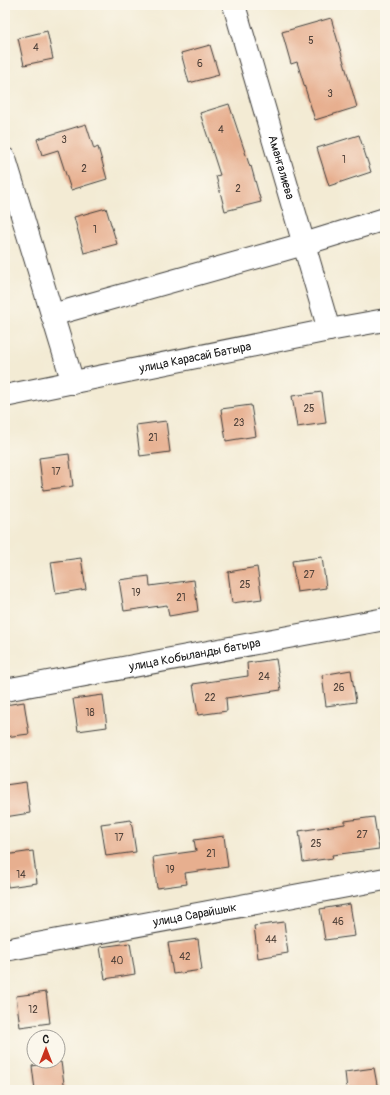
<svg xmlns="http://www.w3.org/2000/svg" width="390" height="1095" viewBox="0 0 390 1095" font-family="Pangolin,sans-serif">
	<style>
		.building { fill: #e7af8f }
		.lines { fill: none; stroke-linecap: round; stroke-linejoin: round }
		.minor-casing { stroke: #3c3b38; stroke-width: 24 }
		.minor { stroke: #fff; stroke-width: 22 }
		.labels { text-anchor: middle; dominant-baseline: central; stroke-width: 3; stroke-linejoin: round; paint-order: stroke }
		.number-label { font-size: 10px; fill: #4f4139 }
		.street-label { font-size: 12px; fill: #1c1c1c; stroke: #fbf7ec }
	</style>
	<rect width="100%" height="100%" fill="#fbf7ec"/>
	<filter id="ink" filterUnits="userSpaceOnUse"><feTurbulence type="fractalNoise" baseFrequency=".025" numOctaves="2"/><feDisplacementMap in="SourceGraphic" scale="8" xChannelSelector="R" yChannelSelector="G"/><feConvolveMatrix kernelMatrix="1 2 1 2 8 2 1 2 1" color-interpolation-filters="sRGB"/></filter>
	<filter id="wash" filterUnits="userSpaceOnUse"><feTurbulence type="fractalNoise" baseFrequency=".012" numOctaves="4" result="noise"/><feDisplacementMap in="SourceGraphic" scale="16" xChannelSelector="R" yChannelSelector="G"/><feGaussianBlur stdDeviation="0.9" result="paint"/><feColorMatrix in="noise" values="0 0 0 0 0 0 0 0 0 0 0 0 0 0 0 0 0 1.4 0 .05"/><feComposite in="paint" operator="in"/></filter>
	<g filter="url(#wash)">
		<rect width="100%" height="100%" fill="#f3ebd4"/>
		<g id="blocks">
			<g class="building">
				<path d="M331 18 357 107 315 120 297 62 291 64 282 32Z"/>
				<path d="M47 31 53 59 24 65 18 38Z"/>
				<path d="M210 45 219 75 189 83 181 53Z"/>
				<path d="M229 104 250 167 251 166 261 202 225 211 216 176 220 175 200 113Z"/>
				<path d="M86 124 94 149 98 147 107 179 71 190 58 150 42 155 37 139Z"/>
				<path d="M359 135 371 172 329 186 317 148Z"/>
				<path d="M106 208 117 244 84 253 74 217Z"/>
				<path d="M322 392 326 423 297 427 292 396Z"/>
				<path d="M251 405 256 436 226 441 221 409Z"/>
				<path d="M166 421 170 452 140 456 136 425Z"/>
				<path d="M69 454 73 486 43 490 39 458Z"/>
				<path d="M322 557 326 588 297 592 292 561Z"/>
				<path d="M81 558 86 589 56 594 51 562Z"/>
				<path d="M257 567 262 599 232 603 228 572Z"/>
				<path d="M149 576 150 586 194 580 198 611 169 616 167 605 124 611 119 580Z"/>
				<path d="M276 659 281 690 226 698 227 711 198 715 193 684 248 676 247 663Z"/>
				<path d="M351 670 356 702 326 706 322 675Z"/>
				<path d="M103 695 107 727 78 731 73 699Z"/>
				<path d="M24 702 29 734 5 737V705Z"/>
				<path d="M26 782 30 813 5 817V785Z"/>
				<path d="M374 817 379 849 332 855 333 858 303 862 299 831 345 824V821Z"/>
				<path d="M131 820 136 852 106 856 101 824Z"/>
				<path d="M224 836 228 867 185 873 187 884 157 888 153 857 196 851 194 840Z"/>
				<path d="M33 851 37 883 8 887 5 867V855Z"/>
				<path d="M350 904 355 936 325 940 320 909Z"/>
				<path d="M284 922 288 953 258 958 254 926Z"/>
				<path d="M198 939 202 970 173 974 168 943Z"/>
				<path d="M130 943 135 974 105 979 100 947Z"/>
				<path d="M46 992 50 1023 20 1027 16 996Z"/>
				<path d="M61 1062 65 1090H35L32 1066Z"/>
				<path d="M374 1068 378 1090H347L345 1072Z"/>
			</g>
		</g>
	</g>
	<g filter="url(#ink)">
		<use href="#blocks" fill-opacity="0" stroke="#3c3b38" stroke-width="1"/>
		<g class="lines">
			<defs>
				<g id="minor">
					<path id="s1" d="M234 5 329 330"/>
					<path d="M5 159 73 383"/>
					<path d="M52 315 304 244 385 219"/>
					<path id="s2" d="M5 396 329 330 385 320"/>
					<path id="s3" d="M5 690 385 619"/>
					<path id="s4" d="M5 950 385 879"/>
				</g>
			</defs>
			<use href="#minor" class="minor-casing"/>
			<use href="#minor" class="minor"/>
		</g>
	</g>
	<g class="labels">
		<g class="number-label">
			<text x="311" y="41">5</text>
			<text x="36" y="48">4</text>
			<text x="200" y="64">6</text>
			<text x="330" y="94">3</text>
			<text x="221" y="130">4</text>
			<text x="64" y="140">3</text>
			<text x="344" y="160">1</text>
			<text x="84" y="169">2</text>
			<text x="238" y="189">2</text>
			<text x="95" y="230">1</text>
			<text x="309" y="409">25</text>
			<text x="239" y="423">23</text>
			<text x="153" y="438">21</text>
			<text x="56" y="472">17</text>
			<text x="309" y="575">27</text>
			<text x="245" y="585">25</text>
			<text x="136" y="593">19</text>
			<text x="181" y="598">21</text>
			<text x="264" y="677">24</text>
			<text x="339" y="688">26</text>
			<text x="210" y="698">22</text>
			<text x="90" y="713">18</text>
			<text x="362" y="835">27</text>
			<text x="119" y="838">17</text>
			<text x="316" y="844">25</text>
			<text x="211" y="854">21</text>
			<text x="170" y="870">19</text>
			<text x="21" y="875">14</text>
			<text x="338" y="922">46</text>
			<text x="271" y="940">44</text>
			<text x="185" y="957">42</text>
			<text x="117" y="961">40</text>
			<text x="33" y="1010">12</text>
		</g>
		<g class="street-label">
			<text stroke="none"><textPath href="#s1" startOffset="169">Амангалиева</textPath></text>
			<text stroke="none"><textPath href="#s2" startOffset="194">улица Карасай Батыра</textPath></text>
			<text stroke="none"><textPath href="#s3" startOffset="193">улица Кобыланды батыра</textPath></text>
			<text stroke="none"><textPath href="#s4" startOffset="193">улица Сарайшык</textPath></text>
		</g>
	</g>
	<rect width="390" height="1095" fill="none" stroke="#fbf7ec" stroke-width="20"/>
	<g transform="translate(46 1049)"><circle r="19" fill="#fbf7ec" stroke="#a29f99"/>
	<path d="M0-3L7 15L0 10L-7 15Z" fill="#c8321e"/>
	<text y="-6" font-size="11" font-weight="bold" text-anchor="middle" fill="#1c1c1c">С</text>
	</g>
</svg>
